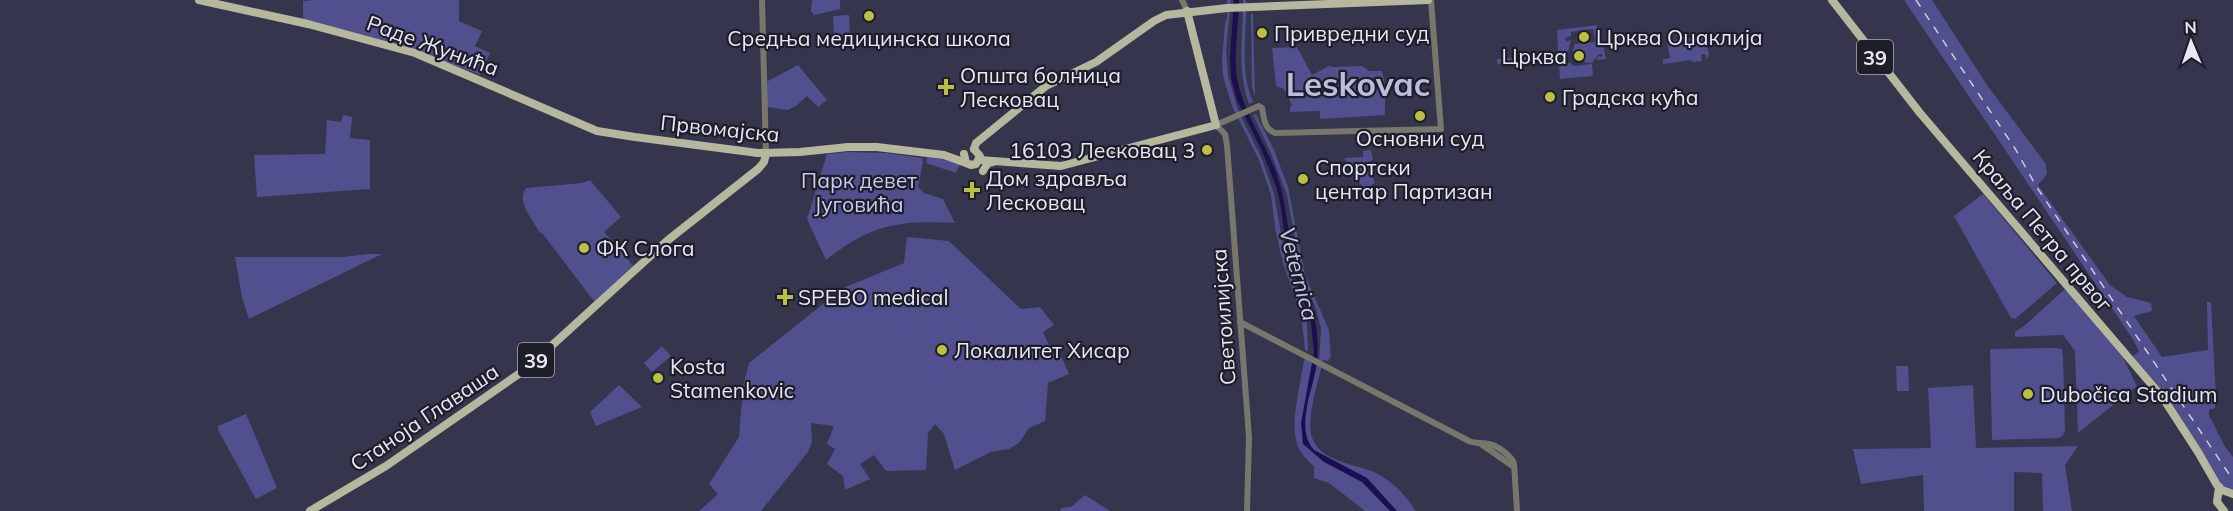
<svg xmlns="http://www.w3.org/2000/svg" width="2233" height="511" viewBox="0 0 2233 511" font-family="Mulish,sans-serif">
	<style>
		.green { fill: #514f8d }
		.water { fill: #1c0e50 }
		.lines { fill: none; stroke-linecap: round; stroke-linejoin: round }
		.minor { stroke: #77786b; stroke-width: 6 }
		.major { stroke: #b5b89d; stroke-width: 8 }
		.rail { stroke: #cccdde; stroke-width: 1.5; stroke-dasharray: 8 8; stroke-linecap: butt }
		.poi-dot { fill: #bbc044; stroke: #1e1e29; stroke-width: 2 }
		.labels { text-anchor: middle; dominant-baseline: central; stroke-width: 4.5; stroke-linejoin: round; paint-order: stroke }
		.shield { fill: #1e1e29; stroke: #aaabb9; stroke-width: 1.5 }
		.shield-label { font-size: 20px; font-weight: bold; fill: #e6e7f7 }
		.poi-label { font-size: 21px; fill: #e6e7f7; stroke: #1e1e29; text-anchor: start }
		.street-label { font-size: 21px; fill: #e6e7f7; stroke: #1e1e29 }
		.park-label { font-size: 21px; fill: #c8caf3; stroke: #1e1e29 }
		.water-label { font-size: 22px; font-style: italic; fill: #c7c9f2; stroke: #1e1e29 }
		.town-label { font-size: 33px; font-weight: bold; fill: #bcbddc; stroke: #1e1e29 }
	</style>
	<rect width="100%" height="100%" fill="#35354e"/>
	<g class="green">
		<path d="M314 0H459V21L482 31 475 46 490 53 480 75 395 43 303 20V1Z"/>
		<path d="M812 0H840V9L814 15 811 11Z"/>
		<path d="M1227 0H1231L1226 51 1228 76 1238 110 1262 159 1274 194 1287 268 1300 296 1307 323 1308 351 1305 350 1301 313 1283 263 1275 228 1271 195 1259 160 1232 106 1223 76 1222 60 1225 23 1227 19Z"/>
		<path d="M1243 0H1246C1247 35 1239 69 1253 102L1249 104C1237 69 1243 36 1243 0Z"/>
		<path d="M1904 0H1932L1987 85 2046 164 2047 174 2038 185 2110 285 2127 297 2151 303 2152 311 2134 316 2162 357 2208 350 2207 305V302H2211L2216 399 2215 408 2209 410V415L2224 445 2233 457V494L2218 483 2203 456 2130 359 2139 351 2132 338Z"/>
		<path d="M1251 14H1253L1255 96 1252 87Z"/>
		<path d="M849 15 850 35H834L833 16Z"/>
		<path d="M1597 25 1598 29H1600L1606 59 1596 60 1599 56 1603 57 1602 54H1599L1592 63 1584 62 1583 51 1572 52 1575 44 1595 42 1593 29 1571 32V36L1565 38 1567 42 1571 40 1568 52 1558 53 1557 30Z"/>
		<path d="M1704 36 1709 54 1707 60 1706 55 1703 54H1701L1702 61 1692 62 1691 60 1663 64V59L1670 58 1667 41Z"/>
		<path d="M1297 47 1312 75 1331 65V67L1362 66 1369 71H1382L1385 85V115L1320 119V111L1290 112V107L1292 105 1284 89 1276 86 1272 48Z"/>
		<path d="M1548 56V61L1497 64V59Z"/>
		<path d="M1570 63 1574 66 1592 64 1593 76 1560 79 1559 64Z"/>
		<path d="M798 65 827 100 818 107 807 96 796 106 788 110 767 107 766 82Z"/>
		<path d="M1256 114 1274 150 1288 187 1305 275 1329 330 1331 357 1327 361 1323 360C1319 381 1307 413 1311 434 1318 464 1359 463 1380 475 1396 485 1406 496 1416 511H1365L1329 483 1314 478V466C1307 460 1300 453 1297 444 1290 421 1301 380 1305 356L1319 362 1321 328 1316 309 1302 276 1287 195 1270 151 1253 115Z"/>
		<path d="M343 115 352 117 350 138 370 140V189L257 197 254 155 325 154 327 120 341 122Z"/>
		<path d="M1371 150 1373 160 1366 163 1375 183 1364 190 1344 158 1363 157V151Z"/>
		<path d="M848 152 886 153 922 158 923 162 918 187 924 193 943 199 955 223C900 220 871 224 826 260L807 219 827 154Z"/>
		<path d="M927 157 961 162 956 173 926 163Z"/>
		<path d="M590 180 621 217 604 232 636 269 597 305 542 233H540C532 219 516 202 526 188L582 183Z"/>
		<path d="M1983 194 2057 283 2015 319 2011 318 1954 216Z"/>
		<path d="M907 237 949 241 1021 309 1040 307 1054 325 1043 332 1053 354 1062 358 1069 374 1048 383 1045 421 1029 428 1019 443 1009 449 991 452 955 470 944 434 935 424 928 433 926 470 886 471 874 455 860 464 870 479 845 490 843 476 827 464 835 449 827 444 834 426 811 423 812 442 808 452 761 511H699L718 494 709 484 739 437 743 386 749 363 843 288 904 263Z"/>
		<path d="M368 254H382L249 319 242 297 235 257H343Z"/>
		<path d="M2064 290 2068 291 2122 356 2137 386 2078 433 2075 351 2063 335 2015 337V332L2024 326Z"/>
		<path d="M662 346 671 356 652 372 644 363Z"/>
		<path d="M2056 348 2062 349 2063 357 2065 430 2063 435 2059 438 1992 440 1990 349Z"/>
		<path d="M1896 366H1908L1909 391H1897Z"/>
		<path d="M619 385 642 407 596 426 590 412Z"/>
		<path d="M1973 385 1976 448 2078 446 2065 465 2072 511H2043L2042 473 2014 472V511H1924L1923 475 1861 484 1853 449 1931 448 1928 388Z"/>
		<path d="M246 414 277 488 256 499 218 430V426Z"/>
		<path d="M1085 495 1110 511H1060L1061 508 1071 507Z"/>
	</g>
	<path class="water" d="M1234 0H1239C1239 26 1233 52 1237 78 1243 112 1265 142 1277 175 1288 206 1287 238 1296 269 1301 288 1312 305 1316 325 1318 337 1318 350 1317 362 1314 388 1294 428 1314 450L1367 478 1397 511H1390L1362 482 1324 462 1303 444 1301 423 1314 352 1311 323 1287 252 1280 202 1276 186 1262 151 1237 100 1231 78 1230 57Z"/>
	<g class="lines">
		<g class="minor">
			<path d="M762 0 766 154"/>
			<path d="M1182 0 1187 11"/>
			<path d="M1240 322 1469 441C1476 444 1482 442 1489 444 1498 446 1510 455 1514 463L1517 511"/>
			<path d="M1481 444 1514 467"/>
			<path d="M1247 511 1249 437 1227 145 1225 134 1216 125 1259 106 1262 108C1264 118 1264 129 1275 133L1441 129 1431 0"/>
		</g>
		<g class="major">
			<path d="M199 0 308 24 415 53 597 131 635 137 758 153 800 152 848 147H877L944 155 966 163"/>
			<path d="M1832 0 1920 113 2163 398 2198 452 2217 485 2222 490 2233 494"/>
			<path d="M974 149 976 143 1046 86 1096 62 1154 21 1166 15 1227 8 1428 0"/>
			<path d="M964 154 966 163 971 165 976 164 980 156 974 149"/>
			<path d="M979 160 1061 166 1216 125 1187 11"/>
			<path d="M983 171 988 163 993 162"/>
			<path d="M2219 487 2217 502 2224 511"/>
			<path d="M310 511 386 466 526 369 668 240 758 169 764 162 766 154"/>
		</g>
		<path class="rail" d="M1916 0 2016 150 2036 186 2233 480"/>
	</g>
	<g class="poi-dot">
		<circle cx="869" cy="16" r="6"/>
		<circle cx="1262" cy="33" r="6"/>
		<circle cx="1584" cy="37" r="6"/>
		<circle cx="1579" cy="56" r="6"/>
		<path d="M943 78h6v6h6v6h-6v6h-6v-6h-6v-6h6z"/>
		<circle cx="1550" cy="97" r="6"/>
		<circle cx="1420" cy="116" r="6"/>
		<circle cx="1207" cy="150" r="6"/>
		<circle cx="1303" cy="179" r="6"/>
		<path d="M969 181h6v6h6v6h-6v6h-6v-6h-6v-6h6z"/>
		<circle cx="584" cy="248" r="6"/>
		<path d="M782 288h6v6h6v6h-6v6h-6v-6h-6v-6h6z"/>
		<circle cx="942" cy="350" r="6"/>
		<circle cx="658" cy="378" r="6"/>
		<circle cx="2028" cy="394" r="6"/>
	</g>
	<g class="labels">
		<g class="shield">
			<rect x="1857" y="40" width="36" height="34" rx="4.5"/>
			<rect x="518" y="343" width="36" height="34" rx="4.5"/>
		</g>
		<g class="shield-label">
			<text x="1875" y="57">39</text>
			<text x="536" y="360">39</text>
		</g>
		<g class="poi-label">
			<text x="1274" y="33">Привредни суд</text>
			<text x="1596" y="37">Црква Оџаклија</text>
			<text x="869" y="38" text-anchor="middle">Средња медицинска школа</text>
			<text x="1567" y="56" text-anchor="end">Црква</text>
			<text x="960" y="75">Општа болница<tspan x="960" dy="24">Лесковац</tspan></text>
			<text x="1562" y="97">Градска кућа</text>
			<text x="1420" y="138" text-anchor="middle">Основни суд</text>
			<text x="1195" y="150" text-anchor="end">16103 Лесковац 3</text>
			<text x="1315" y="167">Спортски<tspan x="1315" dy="24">центар Партизан</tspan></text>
			<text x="986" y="178">Дом здравља<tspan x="986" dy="24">Лесковац</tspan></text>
			<text x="596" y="248">ФК Слога</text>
			<text x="798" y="297">SPEBO medical</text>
			<text x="954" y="350">Локалитет Хисар</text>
			<text x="670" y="366">Kosta<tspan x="670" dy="24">Stamenkovic</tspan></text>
			<text x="2040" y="394">Dubočica Stadium</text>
		</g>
		<g class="street-label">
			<text transform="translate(433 45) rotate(20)">Раде Жунића</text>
			<text transform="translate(720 128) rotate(6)">Првомајска</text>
			<text transform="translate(2043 230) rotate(50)">Краља Петра првог</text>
			<text transform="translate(1223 317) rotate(-94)">Светоилијска</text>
			<text transform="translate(424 417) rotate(-34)">Станоја Главаша</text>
		</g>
		<g class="park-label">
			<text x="859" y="180">Парк девет<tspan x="859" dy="24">Југовића</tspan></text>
		</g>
		<g class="water-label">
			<text transform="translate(1299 274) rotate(75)">Veternica</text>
		</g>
		<g class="town-label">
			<text x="1358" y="83">Leskovac</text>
		</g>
	</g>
	<g transform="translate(2191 42) rotate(358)" stroke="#1e1e29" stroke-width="4.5" paint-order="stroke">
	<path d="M0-4.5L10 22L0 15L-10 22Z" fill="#e6e7f7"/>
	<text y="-9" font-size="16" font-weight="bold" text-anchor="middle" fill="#e6e7f7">N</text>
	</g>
</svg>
